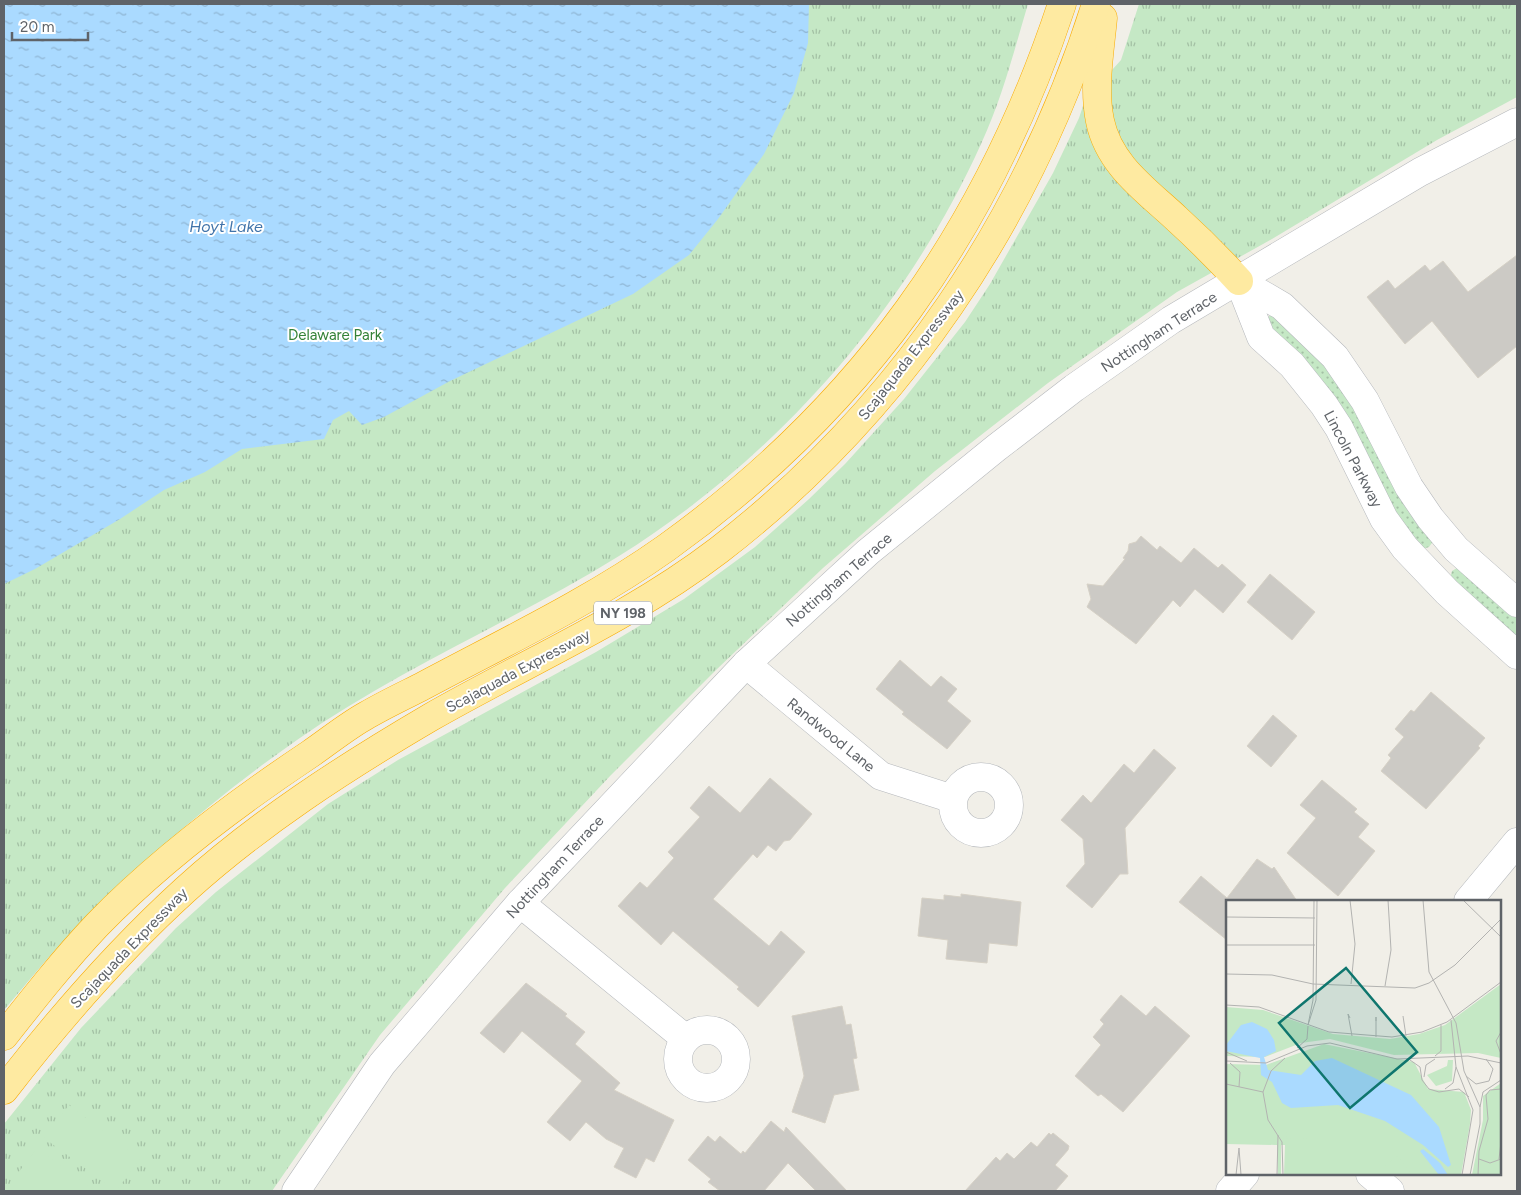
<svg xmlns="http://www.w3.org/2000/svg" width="1521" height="1195" viewBox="0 0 1521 1195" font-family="Figtree,sans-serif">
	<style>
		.grass { fill: url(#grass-dots) }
		.park { fill: url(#park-tufts) }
		.pitch { fill: #c5e8c5 }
		.water { fill: url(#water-ripples) }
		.building { fill: #cccac5; stroke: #d6d1c6 }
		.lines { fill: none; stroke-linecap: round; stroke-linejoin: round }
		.minor-casing { stroke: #b5b8bc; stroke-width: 29 }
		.trunk-casing { stroke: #f9ab00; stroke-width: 29 }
		.minor { stroke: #fff; stroke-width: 28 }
		.trunk { stroke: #feeaa1; stroke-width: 28 }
		.labels { text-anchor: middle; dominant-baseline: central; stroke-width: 4; stroke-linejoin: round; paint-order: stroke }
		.shield { fill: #fff; stroke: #8f9295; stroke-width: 1 }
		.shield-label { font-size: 14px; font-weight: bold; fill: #5f6368 }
		.street-label { font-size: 15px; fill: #5f6368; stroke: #fff }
		.park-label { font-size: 15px; fill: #348238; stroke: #fff }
		.water-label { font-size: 16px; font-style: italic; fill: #4174aa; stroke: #fff }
		.inset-road { fill: none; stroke: #b3b3b1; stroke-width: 1 }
		.view { fill: #0f766e; fill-opacity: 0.15; stroke: #0f766e; stroke-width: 2.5 }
		.inset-edge { fill: none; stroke: #5f6368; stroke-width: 2.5 }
	</style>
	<defs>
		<pattern id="grass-dots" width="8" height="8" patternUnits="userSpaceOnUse" patternTransform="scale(1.25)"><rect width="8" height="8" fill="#c5e8c5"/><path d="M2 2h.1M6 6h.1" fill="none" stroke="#a3c0a4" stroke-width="1.8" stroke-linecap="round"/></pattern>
		<pattern id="park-tufts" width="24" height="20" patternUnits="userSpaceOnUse" patternTransform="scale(1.25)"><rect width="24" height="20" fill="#c5e8c5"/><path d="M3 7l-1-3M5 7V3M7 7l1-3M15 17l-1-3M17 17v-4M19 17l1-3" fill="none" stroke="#a3c0a4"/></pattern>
		<pattern id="water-ripples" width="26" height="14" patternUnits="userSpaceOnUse" patternTransform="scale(1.25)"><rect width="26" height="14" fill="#aadaff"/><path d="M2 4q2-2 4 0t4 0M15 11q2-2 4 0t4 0" fill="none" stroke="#8eb4d2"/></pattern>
	</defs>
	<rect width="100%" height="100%" fill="#f1efe8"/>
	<g class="grass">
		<path d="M1271 314 1330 361 1434 540 1429 547 1420 550 1264 323Z"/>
		<path d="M1457 568 1517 611V644L1449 582 1452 571Z"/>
	</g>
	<g class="park">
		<path d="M4 4H1028C1014 51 1002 99 981 144 905 312 775 459 619 556 514 621 398 669 297 740 218 795 145 858 77 927 51 953 28 982 4 1010Z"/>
		<path d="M1139 4H1517V97L1437 140 1272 239 1177 292 1048 383 935 471 823 568 716 670 611 775 505 888 380 1035 272 1191H4V1124L81 1028 176 928 216 892 328 804 398 760 596 652 684 599 755 547 809 499 845 464 904 399 965 322 990 284 1053 173 1079 118 1085 100 1121 60Z"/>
	</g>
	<g class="pitch">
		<path d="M69 1105 140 1159 116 1191 44 1138Z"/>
		<path d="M37 1148 95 1191H25L12 1181Z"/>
	</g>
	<path class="water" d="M4 4H809L808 43 794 93 764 154 718 219 689 255 633 294 450 381 384 417 362 425 349 411 333 420 324 439 242 449 205 472 164 490 120 519 35 569 4 584Z"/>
	<g class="building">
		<path d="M1517 255V346L1478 378 1432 321 1405 344 1367 297 1388 280 1395 289 1425 265 1430 271 1443 261 1468 292Z"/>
		<path d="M1141 536 1157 550 1160 546 1181 563 1194 548 1218 568 1222 564 1246 585 1223 613 1195 589 1180 607 1173 600 1136 644 1087 607 1091 599 1087 584 1103 586 1125 559 1123 558 1128 551 1129 544 1136 542Z"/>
		<path d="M1270 574 1315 612 1292 640 1247 602Z"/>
		<path d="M900 660 931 687 941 676 957 689 947 701 971 721 947 749 902 714 904 712 876 689Z"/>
		<path d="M1431 692 1485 738 1478 746 1480 748 1426 809 1381 771 1391 758 1388 755 1404 737 1395 729 1411 710 1414 712Z"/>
		<path d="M1273 715 1297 736 1271 767 1247 746Z"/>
		<path d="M1154 749 1176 768 1125 828 1128 874H1120L1092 908 1066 886 1085 864 1083 839 1061 820 1083 795 1091 803 1124 764 1134 773Z"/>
		<path d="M770 778 812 814 790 840 784 841 776 851 768 845 757 858 753 854 713 899 769 946 781 931 805 952 758 1007 737 989 739 987 673 931 661 945 618 906 640 882 647 888 674 858 668 852 700 817 690 808 709 786 740 813Z"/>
		<path d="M1322 780 1357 809 1354 812 1369 824 1358 837 1375 851 1338 896 1287 853 1316 818 1300 805Z"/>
		<path d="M1257 859 1272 869 1274 867 1297 901H1227V940L1179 902 1201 876 1227 898Z"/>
		<path d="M961 894 1021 902 1017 946 989 943 987 963 946 959 948 940 918 936 922 898 944 900V895L961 897Z"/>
		<path d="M526 983 567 1014 565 1016 585 1032 575 1044 620 1083 614 1090 674 1120 654 1162 646 1158 636 1178 614 1167 624 1148 606 1139 586 1122 570 1141 547 1122 582 1081 522 1031 504 1053 480 1033Z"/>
		<path d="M1121 995 1146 1016 1155 1006 1190 1036 1123 1112 1101 1094 1098 1096 1075 1076 1101 1045 1093 1037 1104 1024 1100 1020Z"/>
		<path d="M842 1006 846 1025 851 1024 857 1058 853 1059 859 1090 834 1095 825 1123 792 1112 804 1076 792 1016Z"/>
		<path d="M771 1121 784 1132 786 1127 847 1191H816L788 1163 764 1191H720L708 1182 711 1179 688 1160 708 1136 715 1142 720 1136 741 1154 743 1151 745 1153Z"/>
		<path d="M1049 1133 1051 1135 1053 1133 1069 1146 1068 1150 1055 1165 1068 1176 1055 1191H965L996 1157 1000 1161 1007 1153 1014 1159 1031 1142 1037 1147Z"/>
	</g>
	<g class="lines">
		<defs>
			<g id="minor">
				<path d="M1239 281 1261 337 1292 365 1324 405 1339 428 1384 519 1405 548 1447 592 1517 655"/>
				<path d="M1239 281 1282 306 1335 357 1365 401 1409 487 1430 518 1456 549 1517 603"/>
				<path d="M746 664 881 776 953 799"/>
				<circle cx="981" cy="805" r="28"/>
				<path d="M1468 901 1517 842"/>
				<path d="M520 903 686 1039"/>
				<circle cx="707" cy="1059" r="29"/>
				<path d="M1370 1174 1390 1191"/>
				<path d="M296 1191 382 1064 520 903 746 664 868 552 996 448 1074 388 1171 320 1420 172 1517 122"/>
				<path d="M1230 1191 1245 1174"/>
			</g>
			<g id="trunk">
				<path d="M1103 18C1100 51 1093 88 1100 121 1109 165 1146 190 1177 219 1199 239 1219 259 1239 281"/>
				<path d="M4 1036C34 998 64 960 97 925 160 860 235 804 310 754 329 741 347 726 367 715 384 705 403 696 421 687 503 643 590 602 666 548 861 408 987 231 1062 4"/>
				<path d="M4 1090C59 1019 118 951 185 890 259 823 344 768 431 717 527 662 630 618 719 550 899 411 1028 220 1096 4"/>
			</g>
		</defs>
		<use href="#minor" class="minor-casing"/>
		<use href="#trunk" class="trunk-casing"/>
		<use href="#minor" class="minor"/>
		<use href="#trunk" class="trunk"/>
	</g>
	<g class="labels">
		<rect class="shield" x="594" y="601.5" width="58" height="23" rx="4"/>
		<g class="shield-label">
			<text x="623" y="613">NY 198</text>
		</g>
		<g class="street-label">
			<text transform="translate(1159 332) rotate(-33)">Nottingham Terrace</text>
			<text transform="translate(911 355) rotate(-52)">Scajaquada Expressway</text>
			<text transform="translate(1353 459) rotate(62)">Lincoln Parkway</text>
			<text transform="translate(839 580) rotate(-41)">Nottingham Terrace</text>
			<text transform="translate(518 671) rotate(-28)">Scajaquada Expressway</text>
			<text transform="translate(831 735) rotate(39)">Randwood Lane</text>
			<text transform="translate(555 867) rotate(-47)">Nottingham Terrace</text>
			<text transform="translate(129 948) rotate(-46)">Scajaquada Expressway</text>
		</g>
		<g class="park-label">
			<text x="335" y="335">Delaware Park</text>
		</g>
		<g class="water-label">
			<text x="226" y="226">Hoyt Lake</text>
		</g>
	</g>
	<g transform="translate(1226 900)">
		<rect width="275" height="275" fill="#f1efe8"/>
		<path d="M222 160H227L226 181 210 186 201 175 221 166Z" fill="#c5e8c5"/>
		<path d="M275 183V275H246L257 220V196Z" fill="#c5e8c5"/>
		<path d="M275 84V158L252 153 168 155 104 139 75 143 39 157 0 156V107L37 110 107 134 164 139 193 134 219 125ZM98 144 188 162 202 189 238 192 245 210 244 224 235 275H58L59 245H55V275H52L51 245 0 244V164L40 165Z" fill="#c5e8c5"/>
		<path d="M61 228H82V239L60 238Z" fill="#c5e8c5"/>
		<path d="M171 256 187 275H167L159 266Z" fill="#c5e8c5"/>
		<path d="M26 122 41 129 48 140 50 151 38 157 42 170 75 175 89 161 106 158 185 195 213 227 225 265 222 267 197 245 159 221 112 205 65 208 56 203 46 182 35 175 34 158 0 151V145L15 125ZM197 249 214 263 222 275H213L194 251Z" fill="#aadaff"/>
		<path class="inset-road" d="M124 0 129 44 125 84M197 0 203 72 230 123 238 171 254 207V224L244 275M237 0 275 37M0 17 89 18M0 45H89M0 74 46 75 87 84 189 88 203 83 229 65 275 19M159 86 165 50 162 0M0 105 33 107 103 132 166 137 196 132 221 122 275 82M177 116 180 136M124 118 122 114 126 136M225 120 230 167 247 210 236 275M150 121V117V137M82 125 90 100 91 0M82 125 87 100 88 0M275 132 270 141 275 154M71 148 81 139 82 126M0 152 21 161M209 156 215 151V125M184 160 194 167 196 180 203 189 213 192 233 189 243 197M0 161 40 163 81 146 104 143 171 159 242 156 275 163M4 163 14 172 13 187M240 176 250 184 263 181 267 169 260 159M198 177 200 165 209 159M0 184 37 192 42 220 56 242 57 275M219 189 227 183 230 167M37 192 45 171 59 158M254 207 257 192 275 180M253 259 264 263 275 259M273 259 275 242M10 275 13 248 15 275M51 275 52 235M252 275 253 251 262 219 260 195 264 190 275 189"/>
		<path class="view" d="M120 68 191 152 124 208 53 123Z"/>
		<rect width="275" height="275" class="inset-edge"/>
	</g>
	<rect width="1521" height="1195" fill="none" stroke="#5f6368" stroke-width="10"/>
	<path d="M12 32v8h76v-8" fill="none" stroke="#5f6368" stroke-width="2.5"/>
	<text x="20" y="32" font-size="15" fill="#5f6368" stroke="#ffffff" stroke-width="4" paint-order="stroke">20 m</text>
</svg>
